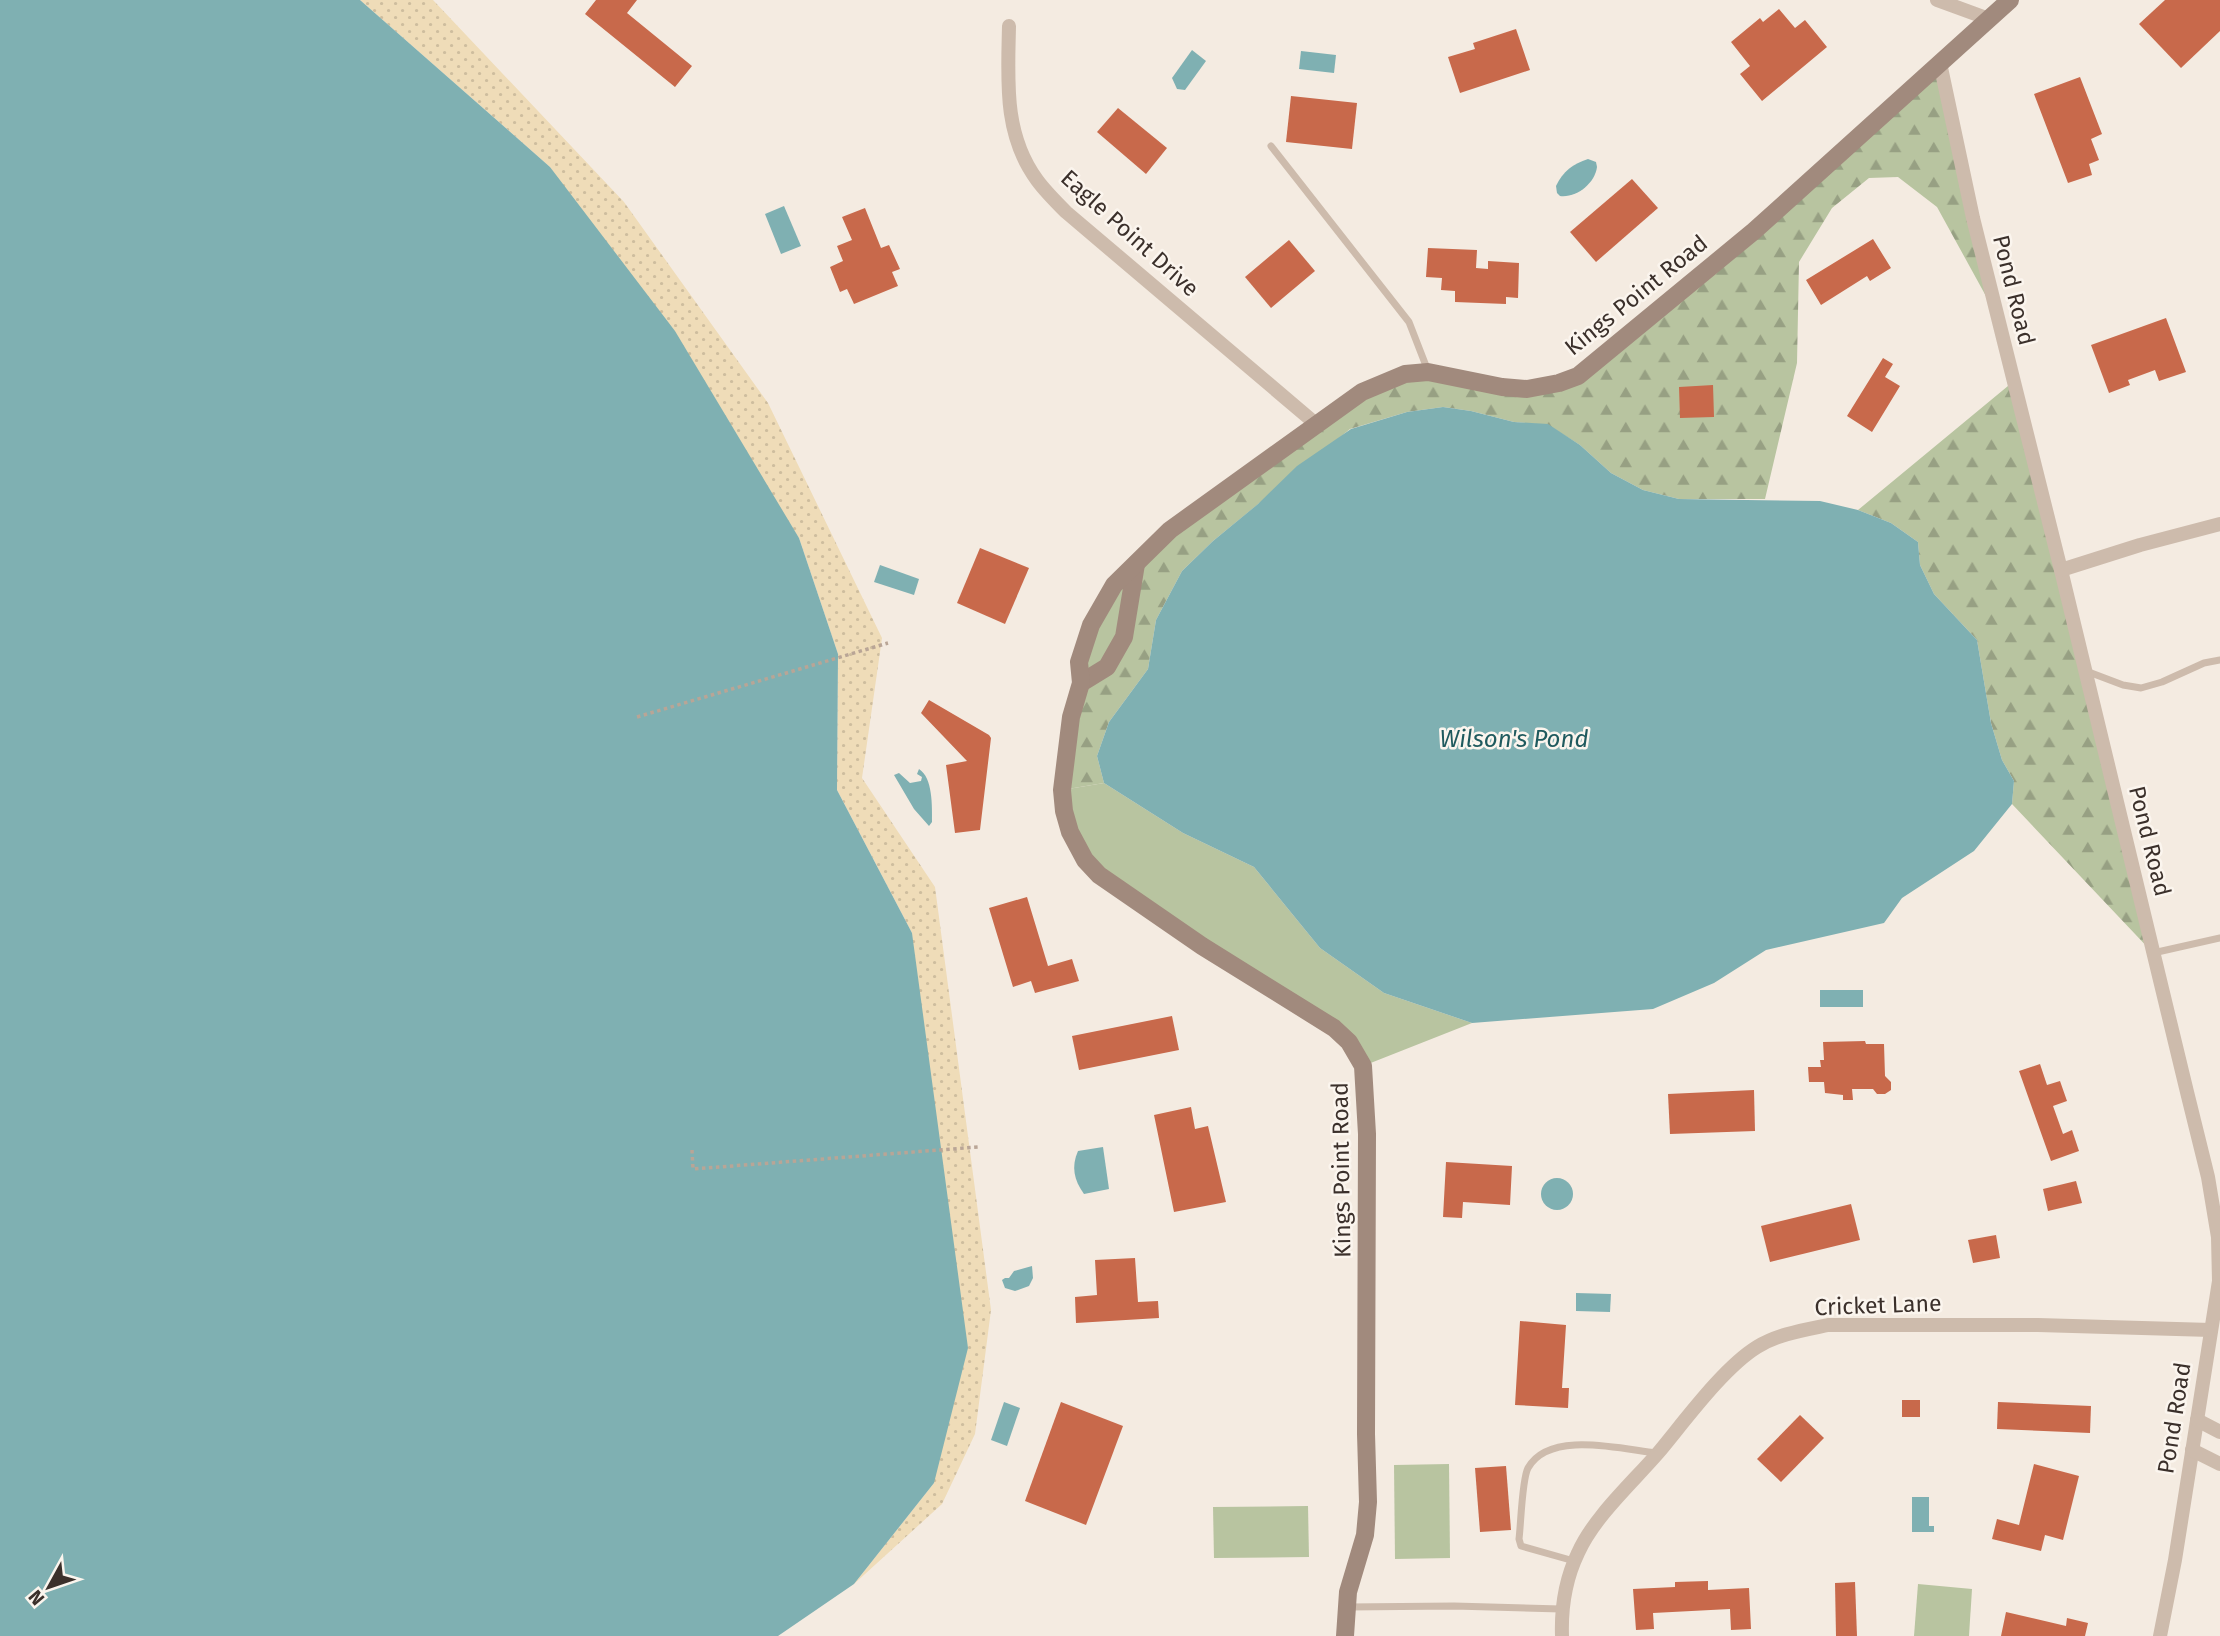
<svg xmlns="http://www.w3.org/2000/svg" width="2220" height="1636" viewBox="0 0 2220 1636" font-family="'Fira Sans',sans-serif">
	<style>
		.grass { fill: #b8c4a0 }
		.forest { fill: url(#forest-firs) }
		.sand { fill: url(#sand-dots) }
		.water { fill: #7fb0b2 }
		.building { fill: #c8694b }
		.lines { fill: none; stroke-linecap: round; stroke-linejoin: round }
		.path { stroke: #b9a596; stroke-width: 3.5; stroke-dasharray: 3.5 3.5; stroke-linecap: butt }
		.lane { stroke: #cdbbac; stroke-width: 7 }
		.street { stroke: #cdbbac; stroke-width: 14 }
		.secondary { stroke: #a18a7d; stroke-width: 18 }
		.labels { text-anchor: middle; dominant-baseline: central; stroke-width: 5; stroke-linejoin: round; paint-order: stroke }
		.street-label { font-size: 23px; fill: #3b302b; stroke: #fbf5ee }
		.water-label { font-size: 24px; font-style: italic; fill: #1f5a5e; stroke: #fbf5ee }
	</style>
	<defs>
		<pattern id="forest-firs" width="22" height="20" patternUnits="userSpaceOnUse" patternTransform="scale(1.75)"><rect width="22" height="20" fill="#b8c4a0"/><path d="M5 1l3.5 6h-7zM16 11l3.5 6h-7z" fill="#97a083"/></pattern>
		<pattern id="sand-dots" width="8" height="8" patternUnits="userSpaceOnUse" patternTransform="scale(1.75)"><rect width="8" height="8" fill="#efdcb8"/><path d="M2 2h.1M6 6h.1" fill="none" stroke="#cebd9e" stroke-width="1.8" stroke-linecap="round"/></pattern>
	</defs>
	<rect width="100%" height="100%" fill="#f4ebe1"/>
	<g class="grass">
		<path d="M1136 564 1124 637 1081 683 1091 625Z"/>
		<path d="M1104 783 1183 833 1254 867 1320 948 1384 993 1472 1023 1363 1066 1349 1042 1085 860 1062 790Z"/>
		<path d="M1449 1464 1450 1558 1395 1559 1394 1465Z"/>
		<path d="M1308 1506 1309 1557 1214 1558 1213 1507Z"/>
		<path d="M1918 1584 1972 1589 1969 1636H1914Z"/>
	</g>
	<g class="forest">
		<path d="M1940 63 1998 318 1937 207 1898 177 1869 178 1832 208 1799 262 1797 363 1765 499H1679L1643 490 1611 473 1580 445 1548 425 1514 422 1471 411 1443 407 1407 412 1350 429 1213 541 1182 571 1156 620 1148 669 1109 722 1097 756 1104 783 1062 790 1081 683 1107 667 1136 564 1316 424 1405 374 1502 387 1578 376Z"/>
		<path d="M2014 381 2153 953 2012 804 2014 781 2002 760 1991 723 1977 640 1934 594 1920 565 1918 542 1891 523 1858 510Z"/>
	</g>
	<path class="sand" d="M360 0H433L624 202 768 403 882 638 862 778 935 887 991 1310 975 1434 942 1504 854 1584 934 1483 912 933 837 790 838 654 799 538 550 167Z"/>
	<g class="water">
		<path d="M0 0H360L550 167 675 331 799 538 838 654 837 790 912 933 968 1348 934 1483 854 1584 778 1636H0Z"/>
		<path d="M1192 50 1206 61 1185 90 1177 89 1172 78Z"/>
		<path d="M1301 51 1336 55 1334 73 1299 69Z"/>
		<path d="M1588 159 1596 162 1597 167C1595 183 1577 198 1560 196L1557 193 1556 186C1563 171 1573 164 1588 159Z"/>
		<path d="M784 206 801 246 781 254 765 214Z"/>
		<path d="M1443 407 1471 411 1514 422 1548 424 1580 445 1611 473 1643 490 1679 499 1820 501 1858 510 1891 523 1918 542 1920 565 1934 594 1977 640 1991 723 2002 760 2014 781 2012 804 1974 851 1902 898 1884 923 1766 950 1714 983 1653 1009 1472 1023 1384 993 1320 948 1254 867 1183 833 1104 783 1097 756 1109 722 1148 669 1156 620 1182 571 1213 541 1258 504 1297 466 1351 429 1407 412Z"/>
		<path d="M880 565 919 579 914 595 874 582Z"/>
		<path d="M919 769C933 778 932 806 932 822L929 826 914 809 894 775 899 773 910 783 921 781 922 777 917 774Z"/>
		<rect x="1820" y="990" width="43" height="17"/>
		<path d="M1103 1147 1109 1189 1084 1194C1074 1180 1071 1167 1078 1151Z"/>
		<circle cx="1557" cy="1194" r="16"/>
		<path d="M1032 1266 1033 1278 1029 1286 1015 1291 1005 1288 1002 1280 1005 1278H1009L1014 1271Z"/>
		<path d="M1576 1293 1611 1294 1610 1312 1576 1311Z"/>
		<path d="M1004 1402 1020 1408 1007 1446 991 1440Z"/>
		<path d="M1912 1497H1929V1526H1934V1532H1912Z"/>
	</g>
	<g class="building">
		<path d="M596 0H637L627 13 692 66 675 87 585 14Z"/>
		<path d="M2165 0H2220V31L2181 68 2139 24Z"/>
		<path d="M1779 9 1795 28 1805 20 1827 47 1762 101 1740 74 1750 66 1731 42 1760 18 1763 22Z"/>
		<path d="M1516 29 1530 70 1460 93 1448 57 1475 49 1473 43Z"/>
		<path d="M2080 77 2102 134 2091 139 2099 160 2089 164 2092 175 2068 183 2034 94Z"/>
		<path d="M1291 96 1357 103 1352 149 1286 142Z"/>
		<path d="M1118 108 1167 148 1146 174 1097 132Z"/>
		<path d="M1632 179 1658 208 1596 262 1570 232Z"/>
		<path d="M865 208 881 248 889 245 900 269 892 272 898 286 854 304 847 289 840 292 830 267 843 261 837 246 852 240 842 217Z"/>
		<path d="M1873 239 1891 268 1870 281 1867 276 1821 305 1806 280Z"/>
		<path d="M1289 240 1315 271 1271 308 1245 277Z"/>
		<path d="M1428 248 1477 250 1476 268 1488 269V261L1519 263 1518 298 1506 297V304L1455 302V291L1441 290 1442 278 1426 277Z"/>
		<path d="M2166 318 2186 372 2159 381 2155 370 2128 380 2130 385 2109 393 2091 345Z"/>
		<path d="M1883 358 1893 364 1885 377 1900 386 1872 432 1847 416Z"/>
		<path d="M1713 385 1714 417 1680 418 1679 387Z"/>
		<path d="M980 548 1029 568 1005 624 957 603Z"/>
		<path d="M929 700 989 735 991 738 980 830 955 833 946 765 967 761 921 713Z"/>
		<path d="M1027 897 1048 966 1072 959 1079 981 1035 993 1031 981 1013 987 989 908Z"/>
		<path d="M1172 1016 1179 1050 1079 1070 1072 1036Z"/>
		<path d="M1865 1041 1866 1044H1884L1885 1076 1891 1082V1090L1885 1094H1877L1873 1089H1852L1853 1100H1843V1095L1825 1093 1824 1082H1809L1808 1067H1821L1820 1060H1824L1823 1042Z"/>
		<path d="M2040 1064 2047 1085 2060 1081 2067 1101 2053 1106 2063 1134 2072 1130 2079 1151 2051 1161 2019 1071Z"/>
		<path d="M1754 1090 1755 1131 1670 1134 1668 1094Z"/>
		<path d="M1191 1107 1195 1129 1208 1126 1226 1202 1174 1212 1154 1115Z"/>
		<path d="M1446 1162 1512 1166 1510 1205 1463 1202 1462 1218 1443 1217Z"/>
		<path d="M2076 1181 2082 1203 2048 1211 2043 1189Z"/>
		<path d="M1851 1204 1860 1240 1770 1262 1761 1226Z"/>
		<path d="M1996 1235 2000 1258 1973 1263 1968 1240Z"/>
		<path d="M1135 1258 1138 1302 1158 1301 1159 1318 1076 1323 1075 1297 1097 1295 1095 1260Z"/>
		<path d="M1520 1321 1566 1325 1562 1388H1569L1568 1408 1515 1405Z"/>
		<rect x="1902" y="1400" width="18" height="17"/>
		<path d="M1061 1402 1123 1426 1086 1525 1025 1501Z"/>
		<path d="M1998 1402 2091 1406 2090 1433 1997 1429Z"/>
		<path d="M1800 1415 1824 1438 1781 1482 1757 1459Z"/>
		<path d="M2034 1464 2079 1476 2063 1540 2045 1535 2041 1551 1992 1539 1997 1519 2019 1525Z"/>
		<path d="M1506 1466 1511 1530 1480 1532 1475 1468Z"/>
		<path d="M1708 1581V1590L1749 1588 1751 1629 1731 1630 1730 1609 1653 1613 1654 1629 1636 1630 1633 1589 1675 1587V1582Z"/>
		<path d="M1855 1582 1857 1636H1836L1835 1583Z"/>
		<path d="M2006 1612 2066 1626 2067 1618 2088 1623 2085 1636H2001Z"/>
	</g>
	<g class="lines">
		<g class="path">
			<path d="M637 717 888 643"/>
			<path d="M692 1150 693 1169 978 1147"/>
		</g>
		<g class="lane">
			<path d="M1271 146 1409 322 1428 371"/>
			<path d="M2086 671 2123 685 2141 688 2162 682 2204 663 2220 660"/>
			<path d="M2153 953 2220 938"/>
			<path d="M1574 1561 1521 1546 1519 1539C1521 1523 1522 1479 1528 1468 1549 1430 1621 1449 1656 1453"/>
			<path d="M1348 1607 1454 1606 1561 1609"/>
		</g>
		<g class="street">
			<path d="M1937 0 1989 19"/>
			<path d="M1009 26C1008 79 1003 134 1037 180 1045 191 1056 202 1066 212L1316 424"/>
			<path d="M1940 63 1973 218 2061 570 2187 1092 2208 1177 2218 1237 2219 1281 2175 1560 2160 1636"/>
			<path d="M2061 570 2140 545 2220 524"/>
			<path d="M2197 1420 2220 1432"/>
			<path d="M2192 1450 2220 1464"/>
			<path d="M1562 1636C1561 1606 1565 1580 1578 1553 1594 1517 1632 1483 1658 1453 1684 1422 1723 1368 1757 1347 1778 1334 1804 1330 1828 1325H2038L2211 1330"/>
		</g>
		<g class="secondary">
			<path d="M1081 683 1107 667 1124 637 1136 564"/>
			<path d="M1345 1636 1348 1592 1365 1535 1368 1502 1366 1434 1367 1134 1363 1066 1349 1042 1334 1028 1202 946 1099 875 1085 860 1070 832 1064 811 1062 790 1071 717 1081 683 1079 662 1091 625 1114 585 1170 530 1362 392 1405 374 1428 372 1502 387 1527 389 1559 383 1578 376 1754 231 2010 0"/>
		</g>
	</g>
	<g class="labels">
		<g class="street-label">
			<text transform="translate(1130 233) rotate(42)">Eagle Point Drive</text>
			<text transform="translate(2014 290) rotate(76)">Pond Road</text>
			<text transform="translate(1636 295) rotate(-39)">Kings Point Road</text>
			<text transform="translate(2150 841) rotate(76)">Pond Road</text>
			<text transform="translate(1341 1170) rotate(-91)">Kings Point Road</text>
			<text transform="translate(1878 1305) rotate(-2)">Cricket Lane</text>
			<text transform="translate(2174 1418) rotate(-81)">Pond Road</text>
		</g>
		<g class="water-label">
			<text x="1514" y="739">Wilson's Pond</text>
		</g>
	</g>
	<g transform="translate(49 1587) rotate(230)" stroke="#fbf5ee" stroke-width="5" paint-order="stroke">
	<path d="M0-5L12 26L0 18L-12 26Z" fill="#3b302b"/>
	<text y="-10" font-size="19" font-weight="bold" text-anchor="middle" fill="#3b302b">N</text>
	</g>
</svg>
